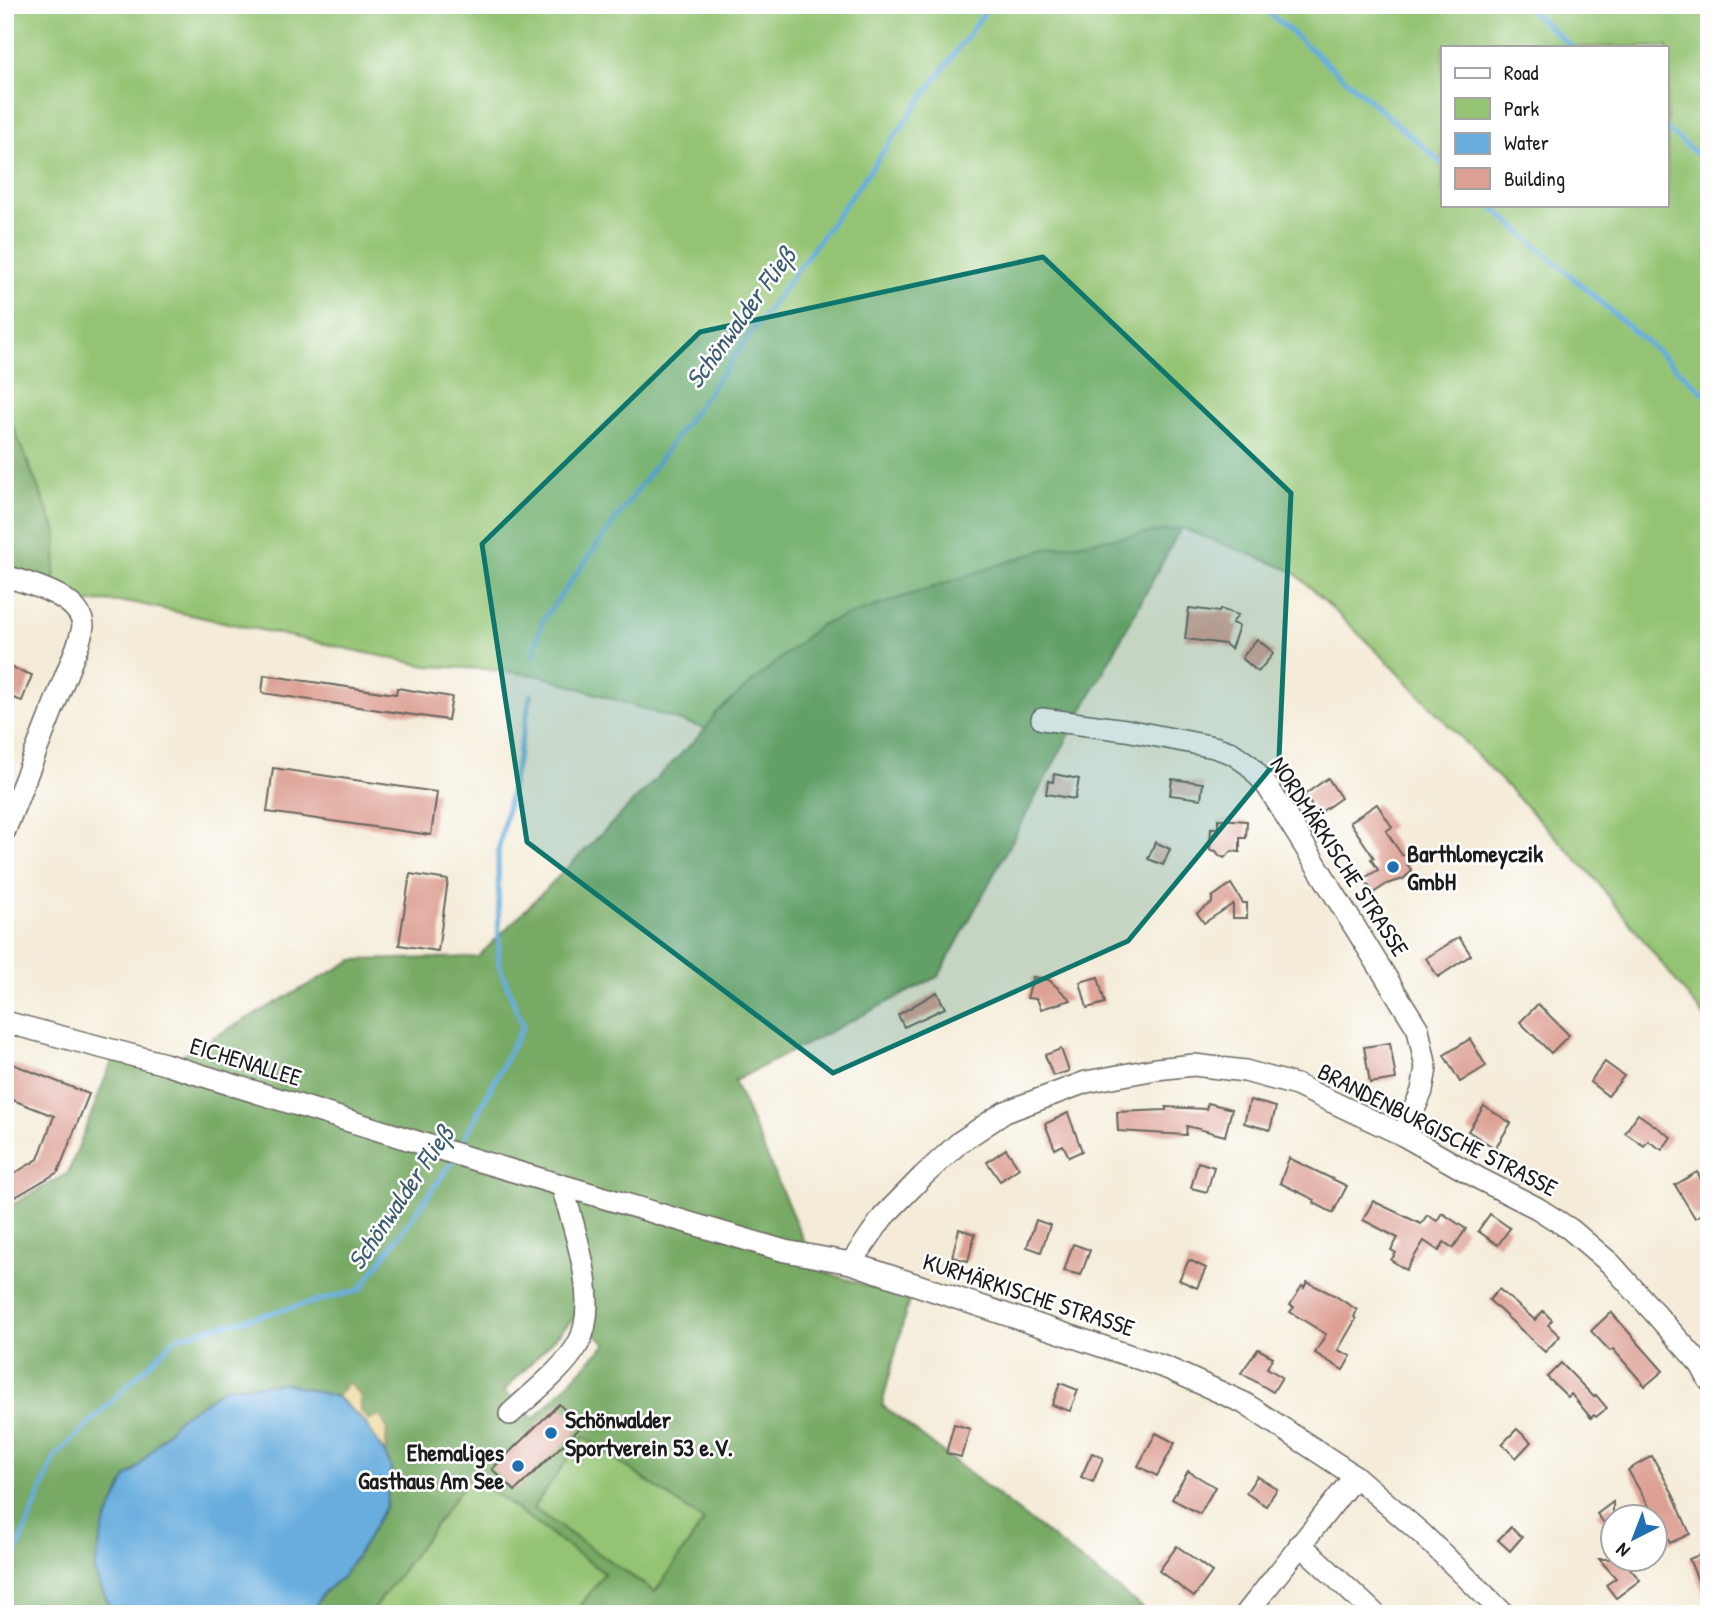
<svg xmlns="http://www.w3.org/2000/svg" width="1714" height="1619" viewBox="0 0 1714 1619" font-family="'Patrick Hand',sans-serif">
	<style>
		.green { fill: #94c473; stroke: #587048; stroke-width: 2; fill-rule: evenodd }
		.forest { fill: #77aa65; stroke: #4a6340; stroke-width: 2; fill-rule: evenodd }
		.sand { fill: #eeda9e; stroke: #857b5d; stroke-width: 2 }
		.water { fill: #68adde; stroke: #42647d; stroke-width: 2 }
		.lines { fill: none; stroke-linecap: round; stroke-linejoin: round }
		.stream { stroke: #68adde; stroke-width: 5 }
		.building { fill: #dda094 }
		.minor-casing { stroke: #68655e; stroke-width: 24 }
		.minor { stroke: #fff; stroke-width: 21 }
		.marked { fill: #0f766e; fill-opacity: 0.2; stroke: #0f766e; stroke-width: 5; stroke-linejoin: round }
		.poi-dot { fill: #1f6fb2; stroke: #fff; stroke-width: 2.5 }
		.labels { text-anchor: middle; dominant-baseline: central; stroke-width: 5; stroke-linejoin: round; paint-order: stroke }
		.poi-label { font-size: 24px; font-weight: bold; fill: #1c1c1c; stroke: #fff; text-anchor: start }
		.street-label { font-size: 24px; fill: #1c1c1c; stroke: #fff }
		.water-label { font-size: 26px; font-style: italic; fill: #3e5d73; stroke: #fff }
	</style>
	<rect width="100%" height="100%" fill="#fff"/>
	<filter id="ink" filterUnits="userSpaceOnUse"><feTurbulence type="fractalNoise" baseFrequency=".0143" numOctaves="2"/><feDisplacementMap in="SourceGraphic" scale="14" xChannelSelector="R" yChannelSelector="G"/><feConvolveMatrix kernelMatrix="1 2 1 2 8 2 1 2 1" color-interpolation-filters="sRGB"/></filter>
	<filter id="wash" filterUnits="userSpaceOnUse"><feTurbulence type="fractalNoise" baseFrequency=".00686" numOctaves="4" result="noise"/><feDisplacementMap in="SourceGraphic" scale="28" xChannelSelector="R" yChannelSelector="G"/><feGaussianBlur stdDeviation="1.57" result="paint"/><feColorMatrix in="noise" values="0 0 0 0 0 0 0 0 0 0 0 0 0 0 0 0 0 1.4 0 .05"/><feComposite in="paint" operator="in"/></filter>
	<g filter="url(#wash)">
		<rect width="100%" height="100%" fill="#f4ecd8"/>
		<g class="green">
			<path d="M5 5H1709V1023L1590 873 1388 662 1293 571 1181 528 1049 548 820 625 715 714 706 729 541 676 485 669 427 666 135 603 102 601 71 604 53 593 57 534 5 407ZM1443 47H1667V205H1443Z"/>
			<path d="M584 1437 704 1521 655 1592 532 1508Z"/>
			<path d="M471 1476 604 1573 575 1614H370Z"/>
		</g>
		<g class="forest">
			<path d="M5 407 57 534 53 593 5 576V524L12 508 5 490Z"/>
			<path d="M1181 528 939 976 734 1081 816 1269 909 1300 882 1405 1150 1614H575L604 1573 471 1476 370 1614H311L323 1593 343 1576 363 1546 386 1505 391 1467 385 1454 387 1428 369 1420 361 1412 360 1395 348 1383 337 1397 284 1383 137 1468 126 1479 94 1572 113 1614H5V1209L68 1173 116 1051 165 1064 353 960 478 957 706 729 715 714 820 625 1049 548ZM576 1316 606 1344 534 1419 504 1391ZM584 1437 704 1521 655 1592 533 1508Z"/>
		</g>
		<path class="sand" d="M348 1382 360 1395 361 1412 369 1420 380 1416 387 1428 385 1454 365 1423 337 1397Z"/>
		<path class="water" d="M284 1383 337 1397 365 1423 385 1454 391 1467 386 1505 363 1546 343 1576 323 1593 311 1614H113L94 1572 103 1528 126 1478 137 1468 178 1419 226 1387Z"/>
		<g class="lines">
			<g class="stream">
				<path d="M1260 5 1443 164"/>
				<path d="M1524 5 1572 47"/>
				<path d="M1667 129 1709 164"/>
				<path d="M1490 205 1709 397"/>
				<path d="M533 657 542 621 990 5"/>
				<path d="M459 1149 523 1026 499 965 498 852 531 695"/>
				<path d="M5 1580 55 1457 177 1337 360 1290 455 1158"/>
			</g>
		</g>
		<g id="blocks">
			<g class="building">
				<path d="M1189 608 1219 612 1220 609 1238 615 1232 623 1239 626 1231 649 1225 644 1185 639Z"/>
				<path d="M1257 639 1274 653 1258 672 1242 658Z"/>
				<path d="M5 665 32 675 22 701 5 695Z"/>
				<path d="M264 675 396 694 397 688 452 697 448 720 262 693Z"/>
				<path d="M273 768 437 792 431 835 267 812Z"/>
				<path d="M1054 774 1079 779 1075 799 1046 794 1048 781 1053 782Z"/>
				<path d="M1328 778 1341 798 1318 814 1304 795Z"/>
				<path d="M1172 779 1203 783 1201 799 1170 795Z"/>
				<path d="M1377 804 1392 827 1386 831 1402 855 1409 856 1407 864 1412 871 1403 879 1387 884 1373 893 1364 878 1378 870 1371 859 1374 858 1350 822Z"/>
				<path d="M1218 819 1247 821 1246 838H1240V852L1232 851 1224 858 1219 855 1216 851 1210 850 1211 828H1218Z"/>
				<path d="M1155 842 1170 849 1163 865 1148 859Z"/>
				<path d="M410 874 448 880 438 951 399 945Z"/>
				<path d="M1231 884 1243 903H1247V918H1233V904L1204 923 1197 913 1212 903V897Z"/>
				<path d="M1459 937 1471 955 1438 977 1426 958Z"/>
				<path d="M1033 977 1049 980 1071 1000 1041 1009 1037 999 1027 998Z"/>
				<path d="M1098 977 1105 1003 1087 1008 1080 982Z"/>
				<path d="M937 992 945 1008 904 1027 898 1015Z"/>
				<path d="M1538 1004 1569 1035 1551 1053 1520 1022Z"/>
				<path d="M1470 1039 1486 1066 1460 1082 1444 1055Z"/>
				<path d="M1390 1043 1396 1079 1370 1083 1364 1047Z"/>
				<path d="M1061 1049 1069 1071 1053 1076 1045 1055Z"/>
				<path d="M5 1061 89 1094 58 1172 5 1203V1179L38 1159 54 1116 5 1097Z"/>
				<path d="M1605 1062 1624 1076 1608 1096 1590 1082Z"/>
				<path d="M1250 1100 1276 1107 1270 1130 1244 1123Z"/>
				<path d="M1208 1103 1232 1109 1225 1136 1187 1126 1186 1135 1118 1131 1117 1112 1166 1110V1107L1206 1109Z"/>
				<path d="M1484 1106 1511 1123 1495 1148 1468 1131Z"/>
				<path d="M1068 1113 1082 1151 1069 1157 1063 1145 1055 1149 1045 1124Z"/>
				<path d="M1638 1114 1671 1137 1662 1150 1648 1141 1644 1146 1625 1133Z"/>
				<path d="M1006 1149 1019 1168 1000 1181 987 1162Z"/>
				<path d="M1289 1158 1347 1186 1333 1213 1314 1203 1315 1200 1280 1183Z"/>
				<path d="M1198 1162 1214 1167 1207 1192 1191 1188Z"/>
				<path d="M1697 1172 1709 1192V1210L1695 1218 1675 1185Z"/>
				<path d="M1373 1201 1421 1224 1427 1215 1437 1221 1442 1213 1466 1229 1453 1248 1444 1242 1439 1251 1424 1241 1406 1270 1391 1260 1396 1253 1391 1250 1398 1238 1363 1220Z"/>
				<path d="M1490 1214 1510 1228 1498 1245 1478 1231Z"/>
				<path d="M1036 1220 1050 1225 1041 1252 1027 1247Z"/>
				<path d="M959 1229 975 1234 968 1261 952 1257Z"/>
				<path d="M1073 1244 1090 1250 1081 1275 1064 1271Z"/>
				<path d="M1189 1260 1206 1268 1197 1288 1179 1280Z"/>
				<path d="M1307 1282 1334 1295 1357 1310 1354 1317 1356 1319 1338 1350 1351 1356 1343 1370 1315 1353 1326 1334 1290 1312 1294 1307 1290 1305 1302 1286 1304 1288Z"/>
				<path d="M1499 1289 1535 1320 1543 1311 1552 1320 1548 1325 1560 1336 1545 1352 1489 1300Z"/>
				<path d="M1611 1312 1663 1371 1645 1386 1613 1349 1610 1351 1591 1331Z"/>
				<path d="M1258 1349 1273 1357 1267 1368 1282 1377 1273 1392 1241 1373Z"/>
				<path d="M1561 1363 1594 1397 1596 1395 1607 1408 1596 1417 1594 1415 1591 1418 1571 1394 1568 1397 1547 1377Z"/>
				<path d="M1060 1383 1078 1390 1070 1411 1052 1405Z"/>
				<path d="M559 1404 581 1427 515 1491 492 1469Z"/>
				<path d="M954 1424 970 1429 961 1457 946 1453Z"/>
				<path d="M1517 1429 1531 1442 1516 1458 1502 1444Z"/>
				<path d="M1156 1433 1175 1443 1157 1476 1138 1466Z"/>
				<path d="M1092 1453 1103 1458 1093 1482 1081 1477Z"/>
				<path d="M1652 1456 1672 1492 1690 1534 1670 1543 1628 1470Z"/>
				<path d="M1188 1471 1215 1487 1200 1514 1172 1499Z"/>
				<path d="M1257 1476 1277 1489 1266 1506 1246 1493Z"/>
				<path d="M1613 1502V1534L1597 1514Z"/>
				<path d="M1511 1527 1522 1537 1510 1551 1498 1540Z"/>
				<path d="M1177 1546 1212 1572 1194 1597 1159 1571Z"/>
				<path d="M1709 1551V1607L1689 1559Z"/>
				<path d="M1599 1559H1622L1640 1580 1616 1598 1606 1585 1616 1578Z"/>
			</g>
		</g>
	</g>
	<g filter="url(#ink)">
		<use href="#blocks" fill-opacity="0" stroke="#68655e" stroke-width="2"/>
		<g class="lines">
			<defs>
				<g id="minor">
					<path d="M5 576C29 584 79 595 83 625 83 630 80 637 79 642L5 830"/>
					<path d="M1042 719 1126 730 1214 747 1232 753 1249 765 1268 787 1418 1029 1426 1068 1422 1091 1403 1135"/>
					<path d="M5 1022 165 1064 469 1158 785 1251 851 1263 1167 1368 1244 1403 1355 1476 1422 1534 1504 1614"/>
					<path d="M851 1263 883 1217 923 1176 960 1142 1005 1112 1086 1082 1156 1069 1194 1065 1245 1071 1296 1085 1403 1135 1480 1179 1537 1208 1570 1229 1611 1264 1701 1365 1709 1380"/>
					<path d="M510 1414C531 1394 564 1369 578 1344 601 1304 574 1228 562 1186"/>
					<path d="M1300 1544 1375 1614"/>
					<path d="M1246 1614 1355 1476"/>
				</g>
			</defs>
			<use href="#minor" class="minor-casing"/>
			<use href="#minor" class="minor"/>
		</g>
	</g>
	<path class="marked" d="M1043 257 1291 493 1279 758 1128 941 833 1073 527 842 482 544 700 332Z"/>
	<g class="poi-dot">
		<circle cx="1393" cy="867" r="7"/>
		<circle cx="551" cy="1433" r="7"/>
		<circle cx="518" cy="1466" r="7"/>
	</g>
	<g class="labels">
		<g class="poi-label">
			<text x="1407" y="853">Barthlomeyczik<tspan x="1407" dy="28">GmbH</tspan></text>
			<text x="565" y="1419">Schönwalder<tspan x="565" dy="28">Sportverein 53 e.V.</tspan></text>
			<text x="504" y="1452" text-anchor="end">Ehemaliges<tspan x="504" dy="28">Gasthaus Am See</tspan></text>
		</g>
		<g class="street-label">
			<text transform="translate(1340 856) rotate(57)">NORDMÄRKISCHE STRASSE</text>
			<text transform="translate(246 1061) rotate(17)">EICHENALLEE</text>
			<text transform="translate(1438 1129) rotate(27)">BRANDENBURGISCHE STRASSE</text>
			<text transform="translate(1029 1294) rotate(18)">KURMÄRKISCHE STRASSE</text>
		</g>
		<g class="water-label">
			<text transform="translate(740 317) rotate(-54)">Schönwalder Fließ</text>
			<text transform="translate(400 1197) rotate(-56)">Schönwalder Fließ</text>
		</g>
	</g>
	<rect width="1714" height="1619" fill="none" stroke="#fff" stroke-width="28"/>
	<rect x="1441" y="46" width="228" height="161" fill="#ffffff" stroke="#a4a4a4" stroke-width="2"/>
	<rect x="1455" y="68" width="35" height="10" fill="#ffffff" stroke="#a4a4a4" stroke-width="2"/>
	<text x="1504" y="80" font-size="21" fill="#1c1c1c">Road</text>
	<rect x="1455" y="98" width="35" height="21" fill="#94c473" stroke="#a4a4a4" stroke-width="2"/>
	<text x="1504" y="116" font-size="21" fill="#1c1c1c">Park</text>
	<rect x="1455" y="133" width="35" height="21" fill="#68adde" stroke="#a4a4a4" stroke-width="2"/>
	<text x="1504" y="150" font-size="21" fill="#1c1c1c">Water</text>
	<rect x="1455" y="168" width="35" height="21" fill="#dda094" stroke="#a4a4a4" stroke-width="2"/>
	<text x="1504" y="186" font-size="21" fill="#1c1c1c">Building</text>
	<g transform="translate(1634 1538) rotate(222)"><circle r="33" fill="#ffffff" stroke="#a4a4a4" stroke-width="2"/>
	<path d="M0-5L12 26L0 18L-12 26Z" fill="#1f6fb2"/>
	<text y="-10" font-size="19" font-weight="bold" text-anchor="middle" fill="#1c1c1c">N</text>
	</g>
</svg>
